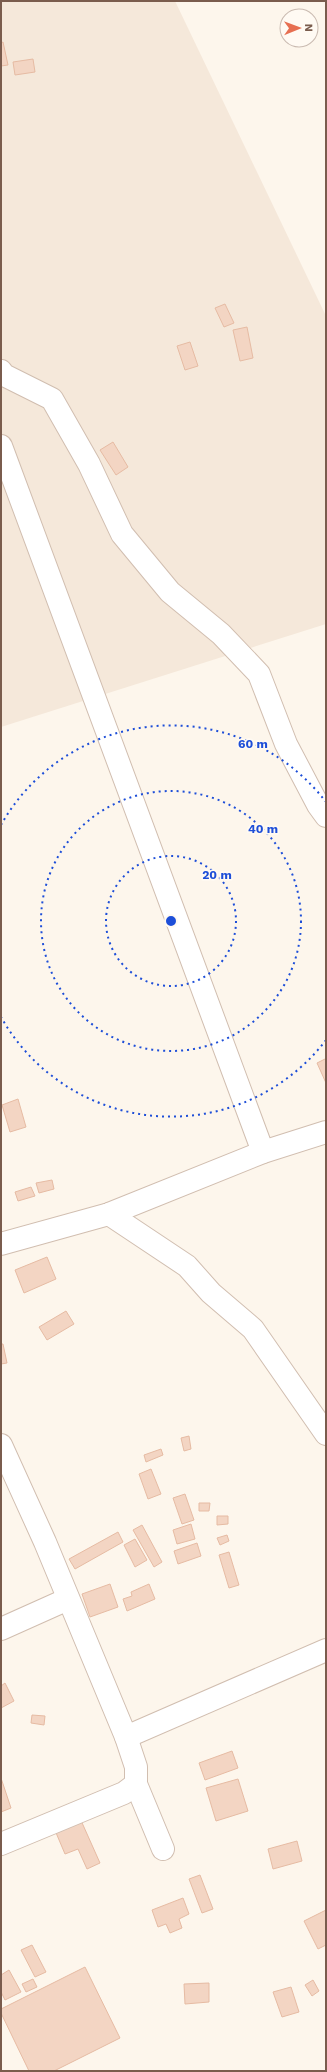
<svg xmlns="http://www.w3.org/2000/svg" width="327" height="2072" viewBox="0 0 327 2072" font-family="'Work Sans',sans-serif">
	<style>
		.residential { fill: #f5e8da }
		.building { fill: #f3d5c3; stroke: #e6bba3 }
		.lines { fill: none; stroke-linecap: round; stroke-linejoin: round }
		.minor-casing { stroke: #d1beb0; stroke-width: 24 }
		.minor { stroke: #fff; stroke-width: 22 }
		.ring { fill: none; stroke: #1d4ed8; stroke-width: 2; stroke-dasharray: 2 4 }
		.centre { fill: #1d4ed8; stroke: #fffaf3; stroke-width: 2 }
		.ring-label { font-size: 12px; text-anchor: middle; font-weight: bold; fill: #1d4ed8; stroke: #fffaf3; stroke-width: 3.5; stroke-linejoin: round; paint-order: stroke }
	</style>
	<rect width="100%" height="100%" fill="#fdf6ec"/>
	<path class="residential" d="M1 1H175L326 316V624L1 727Z"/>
	<g class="building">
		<path d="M3 42 8 65 1 66V43Z"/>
		<path d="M33 59 35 72 15 75 13 62Z"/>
		<path d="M225 304 234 323 224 327 215 308Z"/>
		<path d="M247 327 253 358 240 361 233 330Z"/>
		<path d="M190 342 198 366 185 370 177 346Z"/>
		<path d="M113 442 128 467 116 475 100 450Z"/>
		<path d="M325 1059 326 1060V1083L317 1063Z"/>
		<path d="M18 1099 26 1127 10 1132 2 1105Z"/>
		<path d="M52 1180 54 1189 39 1193 36 1183Z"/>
		<path d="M31 1187 35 1196 18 1201 15 1192Z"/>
		<path d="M47 1257 56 1279 24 1293 15 1270Z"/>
		<path d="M66 1311 74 1324 47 1340 39 1327Z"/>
		<path d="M1 1344H3L7 1363 1 1364Z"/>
		<path d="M189 1436 191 1449 184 1451 181 1438Z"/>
		<path d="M161 1449 163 1455 146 1462 144 1455Z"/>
		<path d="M151 1469 161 1494 148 1499 139 1474Z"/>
		<path d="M185 1494 194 1520 182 1524 173 1498Z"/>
		<path d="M199 1503H210L209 1511H199Z"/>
		<path d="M217 1516H228V1524L217 1525Z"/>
		<path d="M191 1524 195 1539 177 1544 173 1530Z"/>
		<path d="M142 1525 162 1562 154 1567 133 1530Z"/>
		<path d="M118 1532 123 1542 75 1569 69 1559Z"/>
		<path d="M227 1535 229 1541 220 1545 217 1538Z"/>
		<path d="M135 1539 147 1560 135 1567 124 1545Z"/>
		<path d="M197 1543 201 1556 178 1564 174 1551Z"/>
		<path d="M229 1552 239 1585 229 1588 219 1555Z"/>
		<path d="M110 1584 118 1607 90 1617 82 1594Z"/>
		<path d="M149 1584 155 1599 127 1611 123 1599 132 1596 131 1592Z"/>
		<path d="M5 1683 14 1701 1 1708V1686Z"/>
		<path d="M32 1715 45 1716 44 1725 31 1723Z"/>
		<path d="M232 1751 238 1768 205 1780 199 1763Z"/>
		<path d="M1 1778 11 1808 1 1812Z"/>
		<path d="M238 1779 248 1811 216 1821 206 1788Z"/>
		<path d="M79 1816 100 1863 87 1869 78 1849 65 1854 54 1828Z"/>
		<path d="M297 1841 302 1861 273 1869 268 1849Z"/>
		<path d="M200 1875 213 1909 202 1913 189 1879Z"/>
		<path d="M183 1898 189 1914 179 1919 182 1928 170 1933 166 1924 158 1927 152 1910Z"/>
		<path d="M326 1910V1945L318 1949 304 1921Z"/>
		<path d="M32 1945 46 1972 35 1977 21 1950Z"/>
		<path d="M85 1967 120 2038 54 2071H29L1 2013V2009Z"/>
		<path d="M9 1970 21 1992 5 2000 1 1992V1975Z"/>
		<path d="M33 1979 37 1987 26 1992 22 1984Z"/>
		<path d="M313 1980 319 1991 312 1996 305 1985Z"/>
		<path d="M209 1983V2002L185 2004 184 1984Z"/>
		<path d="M291 1987 299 2012 282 2017 273 1992Z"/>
	</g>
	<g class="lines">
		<defs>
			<g id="minor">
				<path d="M1 371 4 375 52 399 89 464 122 534 170 592 221 634 259 674 286 744 318 805 326 816"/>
				<path d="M1 446 263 1152"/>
				<path d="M109 1214 187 1266 211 1293 253 1329 326 1434"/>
				<path d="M1 1244 109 1214 263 1152 326 1132"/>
				<path d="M1 1445 45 1542 126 1737 136 1767V1784L163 1849"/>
				<path d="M1 1629 68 1599"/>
				<path d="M126 1737 326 1650"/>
				<path d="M1 1844 124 1793 136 1784"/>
			</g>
		</defs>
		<use href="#minor" class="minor-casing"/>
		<use href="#minor" class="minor"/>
	</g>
	<g class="ring">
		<circle cx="171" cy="921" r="65"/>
		<circle cx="171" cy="921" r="130"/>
		<path d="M326 1040A195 195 0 0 1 1 1017M1 825A195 195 0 0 1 326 802"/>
	</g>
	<circle cx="171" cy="921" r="6" class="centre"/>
	<g class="ring-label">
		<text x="253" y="748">60 m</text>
		<text x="263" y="833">40 m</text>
		<text x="217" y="879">20 m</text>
	</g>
	<rect width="327" height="2072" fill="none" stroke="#7a5c4d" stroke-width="4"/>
	<g transform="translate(299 28) rotate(89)"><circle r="19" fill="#fffaf3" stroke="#cabbb1"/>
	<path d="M0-3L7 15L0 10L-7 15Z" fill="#e76f51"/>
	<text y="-6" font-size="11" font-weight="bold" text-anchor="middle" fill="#7a5c4d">N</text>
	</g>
</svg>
